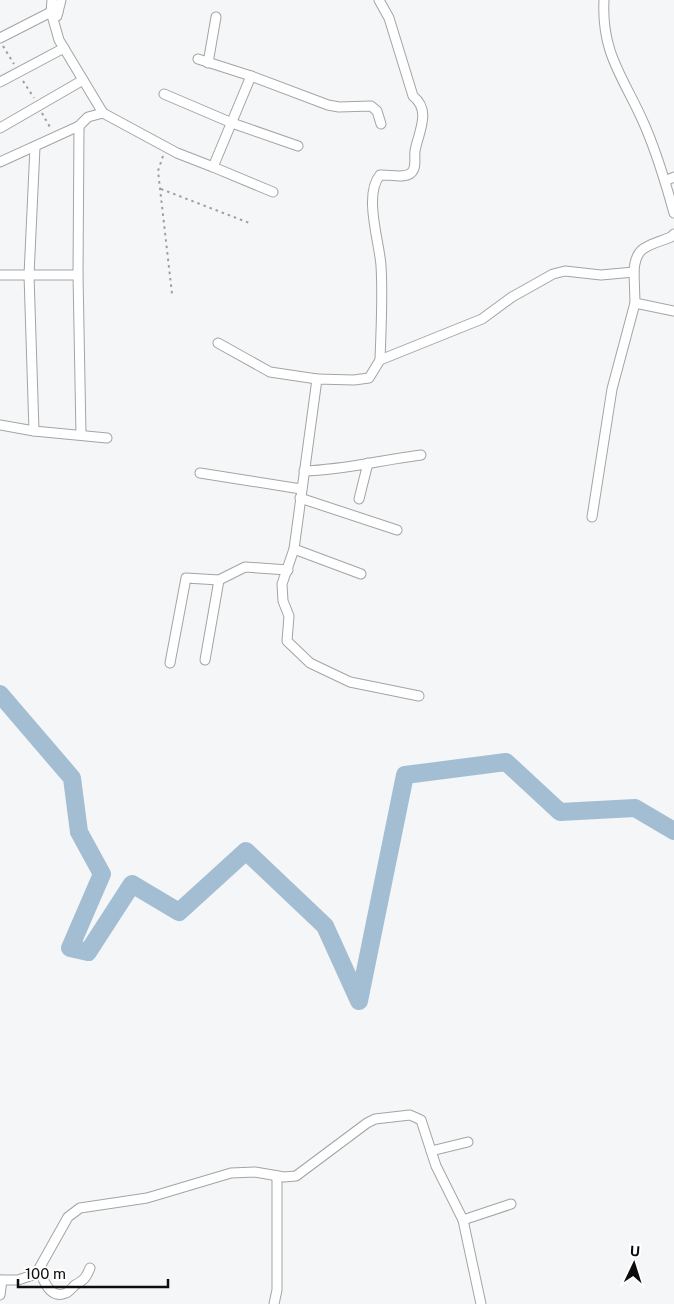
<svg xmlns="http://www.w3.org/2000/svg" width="674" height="1304" viewBox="0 0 674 1304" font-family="'Public Sans',sans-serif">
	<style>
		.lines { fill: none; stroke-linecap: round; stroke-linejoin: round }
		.river { stroke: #a3bed2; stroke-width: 18 }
		.minor-casing { stroke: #a3a4a5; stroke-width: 11 }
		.path { stroke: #9d9ea0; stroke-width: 2; stroke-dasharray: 2.5 4; stroke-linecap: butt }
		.minor { stroke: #fff; stroke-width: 9 }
	</style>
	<rect width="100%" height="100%" fill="#f5f6f8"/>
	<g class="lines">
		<path class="river" d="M0 694 72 778 79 832 102 874 70 948 88 952 132 884 179 912 246 851 325 926 359 1001 405 775 506 762 560 812 635 808 674 831"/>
		<defs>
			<g id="minor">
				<path d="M52 0 51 12 59 40 103 113 177 153 213 167 251 76 198 59"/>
				<path d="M379 0 389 18 413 96C432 111 418 133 415 151 414 158 417 168 411 173 404 179 388 174 380 175 363 195 380 244 381 266 383 297 381 329 380 360"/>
				<path d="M604 0C601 55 625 79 645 126 657 154 666 184 674 213"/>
				<path d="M57 16 61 0"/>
				<path d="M0 38 51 12H58"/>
				<path d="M208 63 216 17"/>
				<path d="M251 76 328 105 339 107 371 106 377 111 381 124"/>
				<path d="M0 82 64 48"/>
				<path d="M164 94 232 123 298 146"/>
				<path d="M79 126 78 275 81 435"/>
				<path d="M0 128 83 80"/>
				<path d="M0 162 79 126 88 117 103 113"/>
				<path d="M213 167 273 192"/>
				<path d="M665 181 674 177"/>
				<path d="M634 272 635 303 674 311"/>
				<path d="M0 275H78"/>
				<path d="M218 343 270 372 317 379"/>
				<path d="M0 425 34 431 107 438"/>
				<path d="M34 431 29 275 35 147"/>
				<path d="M304 471C345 470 380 460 421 455"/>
				<path d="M200 473 301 489"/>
				<path d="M300 498 397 530"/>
				<path d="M359 499 368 463"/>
				<path d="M592 517 612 389 635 303"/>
				<path d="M294 549 361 574"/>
				<path d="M205 660 219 580"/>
				<path d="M170 663 186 578 219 580 245 567 288 570"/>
				<path d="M419 696 350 682 310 663 287 641 289 616 283 601 282 584 294 549 317 379 354 380 369 378 380 360 482 319 512 297 553 274 565 271 601 275 634 272C635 245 649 246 671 237L674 234"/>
				<path d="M431 1151 468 1142"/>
				<path d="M39 1270C44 1281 50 1300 66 1293 69 1292 72 1288 75 1285 84 1280 86 1278 90 1268"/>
				<path d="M0 1280H18L36 1274 68 1217 80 1208 147 1198 231 1173 255 1172 284 1177 296 1176 367 1123 375 1119 410 1115 421 1120 436 1166 463 1220"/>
				<path d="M0 1295 2 1280"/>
				<path d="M274 1304 277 1290V1176"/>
				<path d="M481 1304 463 1220 511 1204"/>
			</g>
		</defs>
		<use href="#minor" class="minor-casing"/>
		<g class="path">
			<path d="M3 46 14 64"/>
			<path d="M23 81 34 98"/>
			<path d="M42 113 51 129"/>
			<path d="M163 156 158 171 172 294"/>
			<path d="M161 189 252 224"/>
		</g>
		<use href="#minor" class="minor"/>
	</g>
	<g transform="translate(634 1264) rotate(4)" stroke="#ffffff" stroke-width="4" paint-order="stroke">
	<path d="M0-4L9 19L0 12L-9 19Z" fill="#0d0d0e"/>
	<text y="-8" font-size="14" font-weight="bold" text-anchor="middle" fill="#0d0d0e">U</text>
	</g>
	<path d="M18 1279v8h150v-8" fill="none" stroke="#0d0d0e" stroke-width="2.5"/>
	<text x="25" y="1279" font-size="15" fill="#0d0d0e" stroke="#ffffff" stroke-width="4" paint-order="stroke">100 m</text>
</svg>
